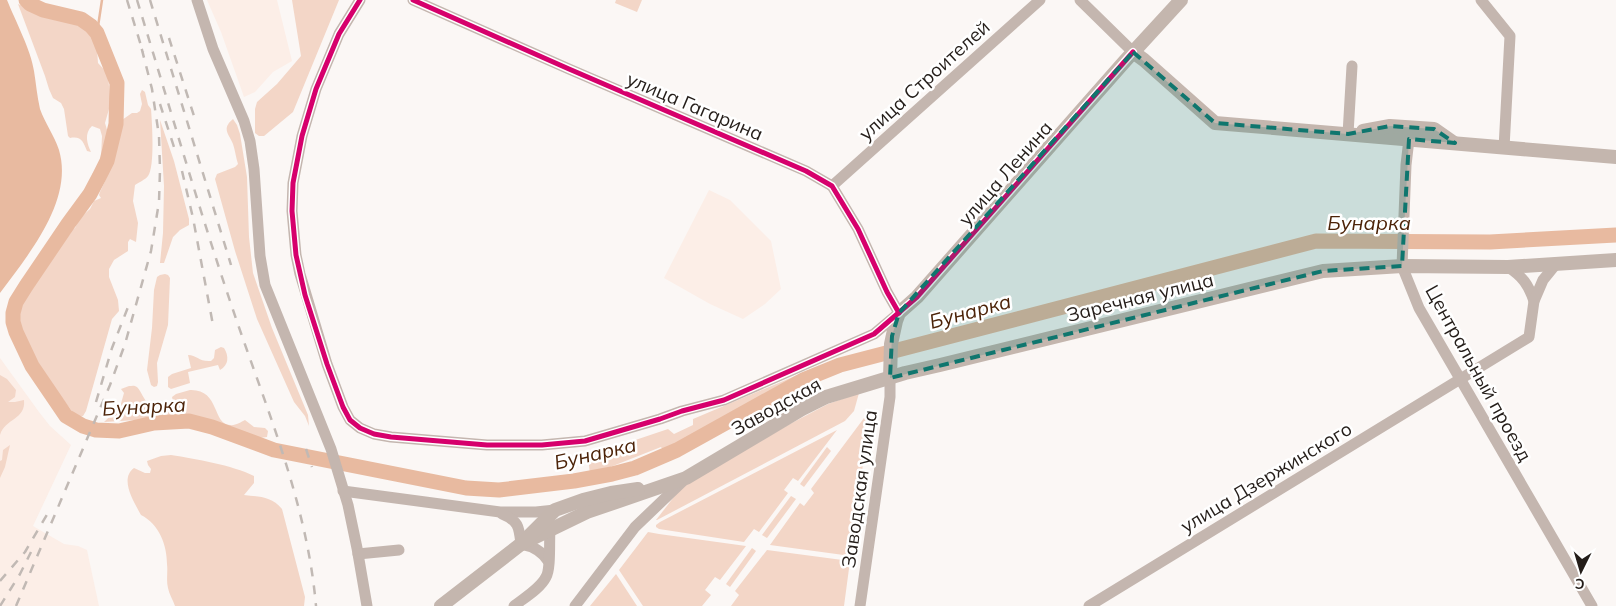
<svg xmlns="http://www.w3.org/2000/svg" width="1616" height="606" viewBox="0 0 1616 606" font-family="Mulish,sans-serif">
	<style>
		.built { fill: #fceee7 }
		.green { fill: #f3d6c7 }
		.water { fill: #e8baa0 }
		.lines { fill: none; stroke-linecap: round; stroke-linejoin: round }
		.stream { stroke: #e8baa0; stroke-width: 2.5 }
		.river { stroke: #e8baa0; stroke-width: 15 }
		.minor { stroke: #c4b6af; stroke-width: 11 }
		.major { stroke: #c4b6ae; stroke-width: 14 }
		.rail { stroke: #c1b9b4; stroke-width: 2.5; stroke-dasharray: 9 9; stroke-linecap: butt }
		.cycleway-casing { stroke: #fff; stroke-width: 8 }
		.cycleway { stroke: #d6006c; stroke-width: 5 }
		.marked { fill: #0f766e; fill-opacity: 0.2; stroke: #0f766e; stroke-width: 4; stroke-dasharray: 10 6; stroke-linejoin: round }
		.labels { text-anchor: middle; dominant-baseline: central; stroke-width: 5; stroke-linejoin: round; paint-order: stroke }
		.street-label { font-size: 19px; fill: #241d19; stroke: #fff }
		.water-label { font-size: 20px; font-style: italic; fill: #4c2308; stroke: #fff }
	</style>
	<rect width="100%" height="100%" fill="#fbf7f5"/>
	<g class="built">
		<path d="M207 0H277L292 61 273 72 255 92 244 97 221 32Z"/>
		<path d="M709 190 730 200 771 241 781 289 765 304 743 319 710 304 664 278Z"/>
		<path d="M0 358 39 412 50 426 71 445 33 526 64 544 78 546 87 550 99 606H0Z"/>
	</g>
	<g class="green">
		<path d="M292 0H339L293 112 264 136H259L255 133V109L257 102 277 84 301 56Z"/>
		<path d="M616 0H642L637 12 615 3Z"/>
		<path d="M18 4 52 18 68 20 77 24 88 31 93 40 97 49 98 63 108 74 110 99 109 109 105 123 108 133 107 138 101 158 102 136 100 129 92 126C84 133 87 144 91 152L87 151C83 142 82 136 70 138L68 136 64 109 61 103 53 98 49 89 45 76Z"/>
		<path d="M142 90 145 92 148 105 151 109C152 122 155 167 148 176 145 180 139 182 135 185L133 201 138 223 136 242 130 239 128 242V251L114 260 109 269V277L118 300 119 311 112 319 86 411 83 416 79 417 75 415 59 394 37 361 20 325 19 310 28 290 42 270 47 264 64 238 70 234 72 229 75 228 79 219 90 209 94 201 101 198 99 195 100 192C112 168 119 146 122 120L132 113H137L140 111 142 104 140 94Z"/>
		<path d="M233 119 237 125 240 134 247 177 249 237 253 273 272 328 308 415 309 426 305 416 294 402 257 319 235 251 215 179 217 174 235 167 238 164C236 158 235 150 233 144 229 134 221 129 233 119Z"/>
		<path d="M160 120 174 161 189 219V225L180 230 173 237 164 263H160L163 233 164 186Z"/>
		<path d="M165 274 168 275 170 278 168 325 157 363 158 382 157 386 154 387 151 385 147 370 152 328 154 290 157 277 160 275Z"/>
		<path d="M221 347 224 348C229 356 229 365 220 370L218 365 188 372 190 383 171 389 168 387V377L172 374 191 368 188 355C197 355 199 362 211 361L214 358 215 350Z"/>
		<path d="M814 368 815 370 666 455 661 447 590 475 588 456 668 429 674 434 693 425V419Z"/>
		<path d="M0 375 7 379 16 390 15 397 8 402H15L24 400C26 420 5 418 0 435Z"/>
		<path d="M129 386C132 386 134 385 137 387 140 390 142 395 144 398 149 406 153 413 145 420H136L104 422 120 407 124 393 121 389Z"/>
		<path d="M190 390C220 389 212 424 230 425 235 426 241 422 245 420L254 427 265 428 268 431 267 437 259 438C237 433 216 422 194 418 184 416 172 420 162 416L163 401 165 400 166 403 173 401 172 397 176 394Z"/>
		<path d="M859 393 854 411 845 421 657 520H656L677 493 686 484 788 425 828 404Z"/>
		<path d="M870 410 851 556 770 545 800 503 804 506 814 493 811 489Z"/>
		<path d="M837 430 798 481 793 478 784 490 788 493 759 532 754 529 744 542 659 529 656 527V525L660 522Z"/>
		<path d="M10 445 5 467 0 478V461L2 460 3 450Z"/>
		<path d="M827 447 831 451 804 487 800 484Z"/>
		<path d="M171 455C196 459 232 465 254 476V483L244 495C259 497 271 496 282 509L305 597 304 606H175C173 600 169 594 168 588 166 580 168 572 167 564 167 545 159 524 141 515 134 502 119 479 134 468L145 473H150L151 469 148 465 147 461 161 456Z"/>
		<path d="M791 496 796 499 767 538 762 535Z"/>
		<path d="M648 532 659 534 746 546 720 580 715 577 705 590 711 595 702 606H643L619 570Z"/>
		<path d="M752 548 756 551 730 587 726 584Z"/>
		<path d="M767 550 850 561 844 606H731L739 595 735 591Z"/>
		<path d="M616 574 637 606H590Z"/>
	</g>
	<path class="water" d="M0 0H7C15 20 31 50 34 71 36 83 37 96 40 109 45 123 54 135 59 150 74 201 28 255 0 293Z"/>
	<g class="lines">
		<path class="stream" d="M97 33 102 0"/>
		<path class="river" d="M26 0 30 4 43 10 81 19 91 26 97 33 117 83 116 124 107 161 99 177 90 194 68 224 26 286 16 302 13 313V322L16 332 32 366 66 416 83 426 96 430 119 431 154 423 189 421 212 427 274 450 466 488 499 490 574 481 612 474 635 468 677 450 803 380 840 365 1316 241 1490 242 1616 235"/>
		<g class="minor">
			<path d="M197 0 213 49 244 121 250 141 254 169 260 256 265 285 331 449 348 505 357 548 367 606"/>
			<path d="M360 0 339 34 316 89 302 136 298 157 293 183 292 211 296 255 300 274 327 364 343 407 350 420 360 428 374 434 391 437 487 445H542L585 441 660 419 682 411 724 400 874 334 899 313 887 292 858 229 832 186 806 171 569 69 413 0"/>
			<path d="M1080 0 1133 52"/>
			<path d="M1481 0 1510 36 1504 148"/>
			<path d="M1348 134 1352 66"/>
			<path d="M1409 139 1406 165 1402 266 1419 308 1592 606"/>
			<path d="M832 186 1040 0"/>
			<path d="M1508 267C1523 277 1528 284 1534 301"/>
			<path d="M343 491 500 512H536L555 510"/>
			<path d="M502 514C519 521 519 527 521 544 532 546 542 551 548 561"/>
			<path d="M358 554 399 550"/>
			<path d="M514 606C524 598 540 589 546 577 551 569 549 541 550 530"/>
			<path d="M575 606 635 527 683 481"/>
			<path d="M860 606 890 397V378"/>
			<path d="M1089 606 1529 337 1534 301 1543 280 1556 264"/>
		</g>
		<g class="major">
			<path d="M1133 52 1144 60 1215 123 1616 157"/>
			<path d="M1363 131 1390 126 1434 129 1454 143"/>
			<path d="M890 378 891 344 896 321 899 313 917 297 1125 61 1181 0"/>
			<path d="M521 544 587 512 686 478 802 409 826 397 905 373 940 365 1323 271 1402 266 1508 267 1616 260"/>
			<path d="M441 606 521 544 555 510 583 500 611 493 638 489"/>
		</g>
		<g class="rail">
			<path d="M127 0 143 52"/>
			<path d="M137 0C168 101 197 203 231 304 264 403 307 501 316 606"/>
			<path d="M150 0 231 265"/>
			<path d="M169 38 194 116"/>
			<path d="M160 104 174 147"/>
			<path d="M182 171 193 218 213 325"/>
			<path d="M96 402 112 348 130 302"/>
			<path d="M306 449 312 467"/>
			<path d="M0 581 25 552 48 513"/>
			<path d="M0 606 20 574 31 552"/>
			<path d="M16 606 110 385 125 344 151 251 159 202 160 170 159 136 152 89 141 46"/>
		</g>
		<defs>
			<g id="cycleway">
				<path d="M360 0 339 34 316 89 302 136 298 157 293 183 292 211 296 255 305 295 327 364 343 407 350 420 360 428 374 434 391 437 487 445H542L585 441 660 419 682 411 724 400 874 334 917 297 1133 52"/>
				<path d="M413 0 569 69 806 171 832 186 858 229 887 292 899 313"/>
			</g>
		</defs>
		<use href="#cycleway" class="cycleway-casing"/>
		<use href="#cycleway" class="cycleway"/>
	</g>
	<path class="marked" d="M1133 52 1215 123 1348 134 1390 126 1434 129 1455 143 1409 139 1402 266 1323 271 890 378 892 336 899 313Z"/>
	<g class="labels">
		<g class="street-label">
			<text transform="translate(924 80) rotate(-42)">улица Строителей</text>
			<text transform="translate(695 106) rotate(23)">улица Гагарина</text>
			<text transform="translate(1005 173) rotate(-49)">улица Ленина</text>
			<text transform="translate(1140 297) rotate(-14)">Заречная улица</text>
			<text transform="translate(1479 373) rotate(61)">Центральный проезд</text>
			<text transform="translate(776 406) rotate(-29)">Заводская</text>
			<text transform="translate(1266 477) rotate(-31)">улица Дзержинского</text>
			<text transform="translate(859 489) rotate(-82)">Заводская улица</text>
		</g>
		<g class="water-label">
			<text x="1369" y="222">Бунарка</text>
			<text transform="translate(970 311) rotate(-15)">Бунарка</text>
			<text transform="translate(144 406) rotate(-3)">Бунарка</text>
			<text transform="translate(595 453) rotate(-13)">Бунарка</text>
		</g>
	</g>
	<g transform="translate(1581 571) rotate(185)" stroke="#ffffff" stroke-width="4" paint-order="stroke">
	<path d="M0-4L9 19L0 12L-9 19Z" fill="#241d19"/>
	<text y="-8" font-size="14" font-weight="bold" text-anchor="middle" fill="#241d19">С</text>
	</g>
</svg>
